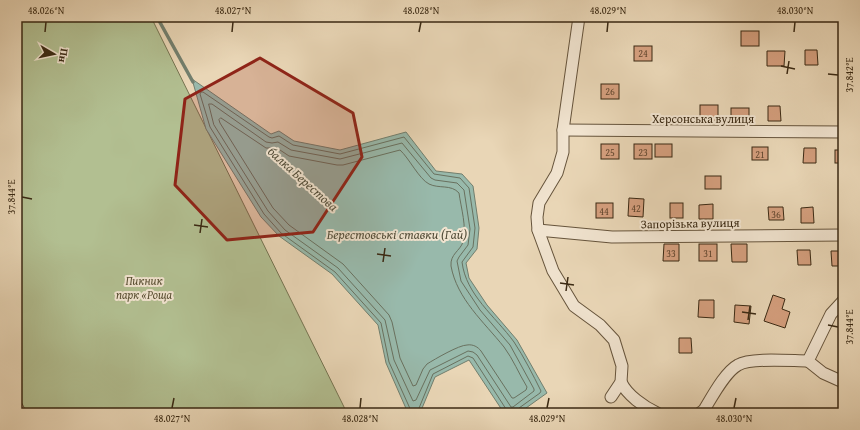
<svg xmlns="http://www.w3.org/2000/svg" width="860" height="430" viewBox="0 0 860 430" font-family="'Gentium Book Plus',serif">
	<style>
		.green { fill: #b2bf91; stroke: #767452 }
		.water { fill: #98b9ab; stroke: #727f6e }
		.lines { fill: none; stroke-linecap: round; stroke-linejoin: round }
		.shore { stroke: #69715f; stroke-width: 1 }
		.stream { stroke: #727f6e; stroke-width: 3.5 }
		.building { fill: #d59f7e; stroke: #3a2913 }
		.minor-casing { stroke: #66543c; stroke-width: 13 }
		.minor { stroke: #f1e4d0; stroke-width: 11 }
		.marked { fill: #8f2418; fill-opacity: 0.2; stroke: #8f2418; stroke-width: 3; stroke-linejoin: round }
		.ticks { fill: none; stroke: #3a2913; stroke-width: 1.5 }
		.labels { text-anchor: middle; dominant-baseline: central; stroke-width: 4; stroke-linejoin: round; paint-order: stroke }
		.number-label { font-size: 10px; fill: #61462e }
		.street-label { font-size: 12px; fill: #3a2913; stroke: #f1e4d0 }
		.park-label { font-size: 12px; font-style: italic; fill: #584e32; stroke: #f1e4d0 }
		.water-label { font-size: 13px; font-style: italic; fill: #524d39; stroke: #f1e4d0 }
		.neatline { fill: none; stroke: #3a2913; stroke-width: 1.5 }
		.ticks-label { font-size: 10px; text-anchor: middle; fill: #3a2913 }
	</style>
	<rect width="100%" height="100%" fill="#e9d6b6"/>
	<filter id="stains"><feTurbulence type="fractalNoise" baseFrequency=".005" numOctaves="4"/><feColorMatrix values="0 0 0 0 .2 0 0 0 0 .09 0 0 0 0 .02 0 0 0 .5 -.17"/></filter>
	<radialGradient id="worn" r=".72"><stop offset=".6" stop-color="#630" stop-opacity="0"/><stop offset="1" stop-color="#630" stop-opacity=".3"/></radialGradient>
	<path class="green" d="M17 17H151L347 413H17Z"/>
	<path class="water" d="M192 79 271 134 279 131 294 141 340 150 406 132 436 171 462 174 473 186 479 228 477 249 466 263 469 278 487 305 517 340 547 393 519 413H504L469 360 435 377 420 413H408L386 363 378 325 332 274 279 236 261 217 206 129Z"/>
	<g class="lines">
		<g class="shore">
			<path d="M209 104H212L266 142 272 143 278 142 291 150 340 159 402 143 431 178 435 180 457 183 464 190 470 229 468 245 459 257 457 261 461 281 480 310 510 345 534 389V391L513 407H511L477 355 473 352 468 351 430 370 416 400 413 401 394 360 385 320 338 268 285 230 268 211 214 125Z"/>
			<path d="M221 118 266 148H277L289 156 337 165H343L400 150C409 158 419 179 429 184 439 189 451 184 459 193 461 208 467 227 463 242 460 251 450 254 451 266 457 299 484 322 504 347 513 359 519 374 527 387L526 390 514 398H512L481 351C478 347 473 344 467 345 459 345 435 359 427 364L423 369 416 385 413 386 400 358 392 322 389 315 343 264 289 225 273 208 220 123 219 120Z"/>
			<path d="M412 413 389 362 381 323 335 272 281 233 264 214 210 127 200 94 201 92H203L269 137 272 138 279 136 293 145 340 154 404 137 434 174 460 178 469 188 475 228 473 247 462 262C466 295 495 316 514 342 524 357 533 375 541 391L540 393 519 408 518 413"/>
			<path d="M417 413 433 374 468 356 473 358 506 409 507 413"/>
		</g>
		<path class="stream" d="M157 17 193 82"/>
	</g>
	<g class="building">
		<rect x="741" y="31" width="18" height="15"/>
		<rect x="634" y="46" width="18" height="15"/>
		<path d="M805 50H817L818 65H805Z"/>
		<path d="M767 51H785L784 66H767Z"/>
		<path d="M840 55H843V70H839Z"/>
		<rect x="601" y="84" width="18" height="15"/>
		<rect x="700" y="105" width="18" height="16"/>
		<path d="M768 106H780L781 121H768Z"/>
		<rect x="731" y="108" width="18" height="16"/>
		<rect x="601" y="144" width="18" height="15"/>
		<rect x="634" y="144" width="18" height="15"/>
		<rect x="655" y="144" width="17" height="13"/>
		<rect x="752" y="147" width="16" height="13"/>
		<path d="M804 148H816V163H803Z"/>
		<rect x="835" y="150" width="8" height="13"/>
		<rect x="705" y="176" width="16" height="13"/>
		<path d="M629 198 644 199 643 217 628 216Z"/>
		<rect x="596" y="203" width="17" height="15"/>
		<rect x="670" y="203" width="13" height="15"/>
		<path d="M713 204V219H699V205Z"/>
		<path d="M768 207H783L784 220H769Z"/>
		<path d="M813 207 814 223H801V208Z"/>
		<path d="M664 244H679V261H663Z"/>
		<rect x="699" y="244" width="18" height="17"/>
		<path d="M731 244H747V262H732Z"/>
		<path d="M797 250H810L811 265H798Z"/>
		<path d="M831 251H843V266H832Z"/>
		<path d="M773 295 785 299 782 309 790 312 785 328 764 321Z"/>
		<path d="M699 300H714V318L698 317Z"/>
		<path d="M735 305 751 306 749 324 734 322Z"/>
		<path d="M679 338H691L692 353H679Z"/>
	</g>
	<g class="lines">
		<defs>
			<g id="minor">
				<path d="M579 17 563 130V152L557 173 539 203 537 217 538 230 553 271 574 306 600 325 614 340 622 366 621 382 611 397"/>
				<path d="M563 130 843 132"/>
				<path d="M538 230 612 237 843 235"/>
				<path d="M843 301 831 314 808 361 823 373 843 382"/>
				<path d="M621 382C627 395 644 407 657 413"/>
				<path d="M17 407 20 413"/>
				<path d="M700 413 704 410C712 397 725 372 738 365 751 357 792 361 808 361"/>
			</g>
		</defs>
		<use href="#minor" class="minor-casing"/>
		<use href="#minor" class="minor"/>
	</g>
	<path class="marked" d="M260 58 353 113 362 157 313 232 227 240 175 185 185 99Z"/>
	<path class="ticks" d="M45 32 46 22M232 32 233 22M419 32 421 22M607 32 608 22M794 32 795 22M781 66 795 69M787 74 789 61M828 74 838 75M22 197 32 199M194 225 208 227M200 233 202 219M377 254 391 256M383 262 385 248M560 283 574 285M566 291 568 277M742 312 756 314M748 320 750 306M828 325 838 327M172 408 174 398M360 408 361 398M547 408 549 398M734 408 736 398"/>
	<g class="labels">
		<g class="number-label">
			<text x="643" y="53">24</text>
			<text x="610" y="91">26</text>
			<text x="610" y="152">25</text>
			<text x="643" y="152">23</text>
			<text x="760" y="154">21</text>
			<text x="636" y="208">42</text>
			<text x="604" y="211">44</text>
			<text x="776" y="214">36</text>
			<text x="671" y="253">33</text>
			<text x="708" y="253">31</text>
		</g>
		<g class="street-label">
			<text x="703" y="118">Херсонська вулиця</text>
			<text transform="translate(690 223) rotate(-1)">Запорізька вулиця</text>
		</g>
		<g class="park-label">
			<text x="144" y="280">Пикник<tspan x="144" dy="14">парк «Роща</tspan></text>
		</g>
		<g class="water-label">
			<text transform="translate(303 179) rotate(42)">балка Берестова</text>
			<text x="397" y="234">Берестовські ставки (Гай)</text>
		</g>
	</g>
	<rect width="860" height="430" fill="none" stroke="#e9d6b6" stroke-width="44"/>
	<g transform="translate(54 54) rotate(99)" stroke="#f1e4d0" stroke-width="3" paint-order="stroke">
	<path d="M0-3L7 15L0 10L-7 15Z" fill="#3a2913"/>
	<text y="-6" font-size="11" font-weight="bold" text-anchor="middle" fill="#3a2913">Пн</text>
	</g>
	<rect x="22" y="22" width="816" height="386" class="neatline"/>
	<g class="ticks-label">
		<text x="46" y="14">48.026°N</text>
		<text x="233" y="14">48.027°N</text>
		<text x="421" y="14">48.028°N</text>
		<text x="608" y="14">48.029°N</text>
		<text x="795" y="14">48.030°N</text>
		<text transform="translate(849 75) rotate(-90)" y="4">37.842°E</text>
		<text transform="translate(11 197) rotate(-90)" y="4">37.844°E</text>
		<text transform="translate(849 327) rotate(-90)" y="4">37.844°E</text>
		<text x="172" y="422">48.027°N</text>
		<text x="360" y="422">48.028°N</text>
		<text x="547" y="422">48.029°N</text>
		<text x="734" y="422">48.030°N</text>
	</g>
	<rect width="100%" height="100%" filter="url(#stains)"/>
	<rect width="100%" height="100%" fill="url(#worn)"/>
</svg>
